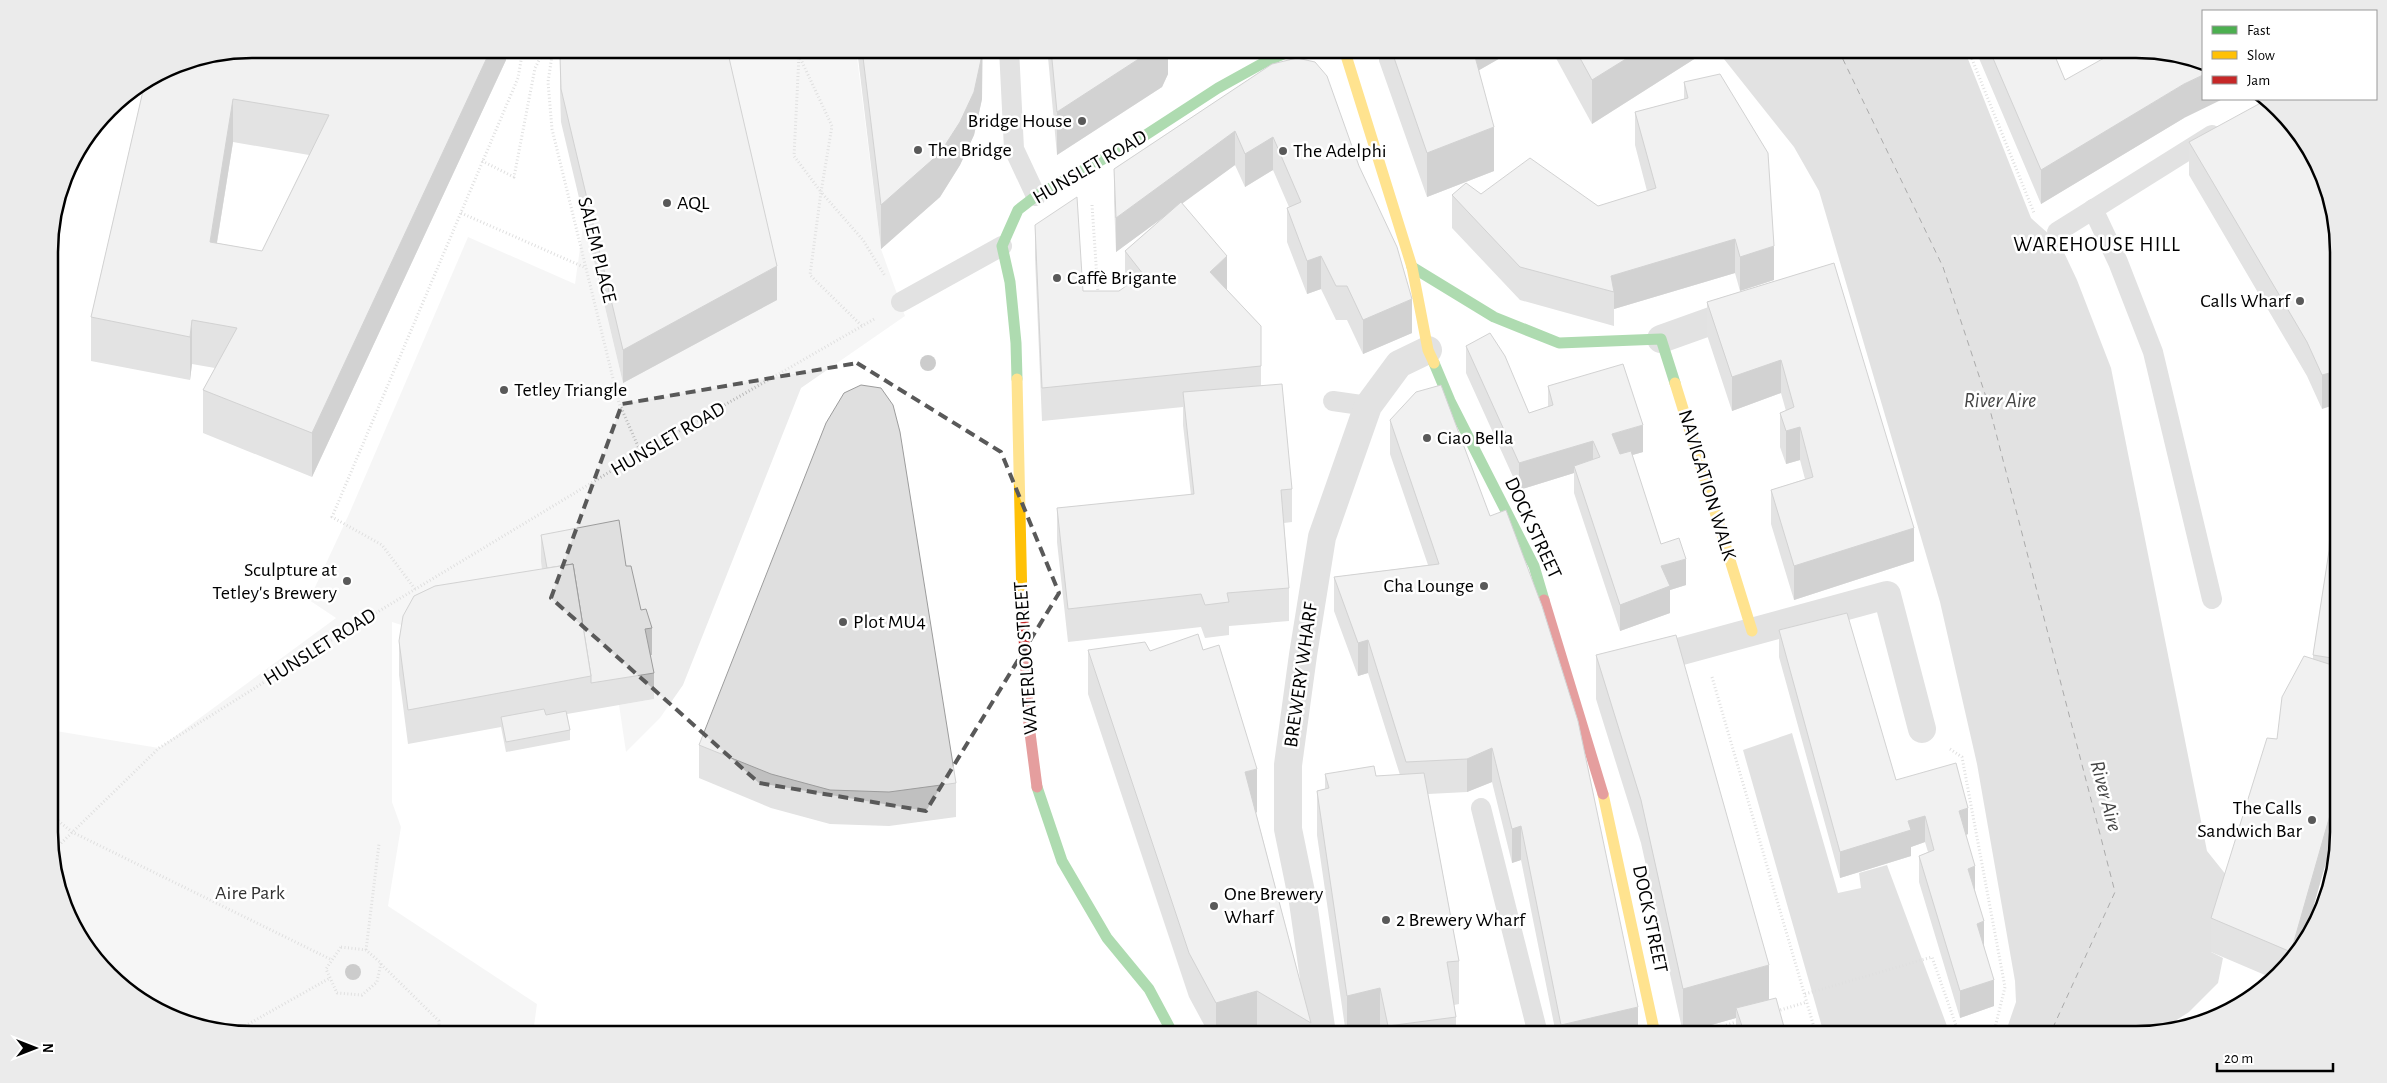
<svg xmlns="http://www.w3.org/2000/svg" width="2387" height="1083" viewBox="0 0 2387 1083" font-family="'Alegreya Sans',sans-serif">
	<style>
		.green { fill: #ececec }
		.water { fill: #bfbfbf }
		.lines { fill: none; stroke-linecap: round; stroke-linejoin: round }
		.ferry { stroke: #444; stroke-width: 1; stroke-dasharray: 6 5; stroke-linecap: butt }
		.path { stroke: #b9b9b9; stroke-width: 3; stroke-dasharray: 1 2.5; stroke-linecap: butt }
		.lane { stroke: #bebebe; stroke-width: 20 }
		.street { stroke: #bebebe; stroke-width: 28 }
		.fast { stroke: #4caf50; stroke-width: 11 }
		.slow { stroke: #ffc107; stroke-width: 11 }
		.jam { stroke: #c62828; stroke-width: 11 }
		.tree { fill: #8f8f8f }
		.wall { fill: #c0c0c0; fill-rule: evenodd }
		.shaded-wall { fill: #9c9c9c }
		.building { fill: #dfdfdf; stroke: #9c9c9c; fill-rule: evenodd }
		.marked { fill: none; stroke: #595959; stroke-width: 4; stroke-dasharray: 10 6; stroke-linejoin: round }
		.poi-dot { fill: #595959; stroke: #fff; stroke-width: 2 }
		.labels { text-anchor: middle; dominant-baseline: central; stroke-width: 5; stroke-linejoin: round; paint-order: stroke }
		.poi-label { font-size: 20px; fill: #000; stroke: #fff; text-anchor: start }
		.street-label { font-size: 20px; fill: #000; stroke: #fff }
		.park-label { font-size: 20px; fill: #333; stroke: #fff }
		.neighbourhood-label { font-size: 21px; letter-spacing: 1px; fill: #000; stroke: #fff }
		.water-label { font-size: 21px; font-style: italic; fill: #444; stroke: #fff }
		.rim { fill: none; stroke: #000; stroke-width: 2.5 }
	</style>
	<rect width="100%" height="100%" fill="#fff"/>
	<path class="green" d="M719 49H856L881 249 905 316 801 388 683 685 660 718 626 752 619 705 654 699 645 656 651 654 548 601 414 629 392 622V802L401 827 388 906 537 1004 533 1034H251L173 1019 128 992 90 955 64 909 51 859 50 730 159 748 336 618 309 600 349 514 468 237 575 284 584 219 623 383Z"/>
	<g class="water">
		<path d="M1716 49H1964L2031 218 2060 244 2077 280 2111 368 2207 851 2231 881 2211 952 2223 958 2218 983 2189 1012 2158 1032 2005 1034 2016 1002 2015 981 1977 764 1940 602 1819 191 1794 147Z"/>
		<path d="M1792 733 1838 893 1861 888 1859 873 1887 865 1950 1034H1824L1743 750Z"/>
	</g>
	<g class="lines">
		<path class="ferry" d="M1838 49 1943 267 1989 406 2115 892 2050 1034"/>
		<g class="path">
			<path d="M553 49 548 82 552 129 619 403 641 453"/>
			<path d="M796 49 832 126 821 192 863 240 885 276"/>
			<path d="M1194 49 1201 58"/>
			<path d="M1968 49 2034 213"/>
			<path d="M799 55 794 156 821 192 810 275 862 326"/>
			<path d="M482 161 514 177 535 68 545 49"/>
			<path d="M1092 205 1098 293"/>
			<path d="M461 213 586 268"/>
			<path d="M415 589 382 545 332 517 518 78 523 49"/>
			<path d="M1712 677 1816 1034"/>
			<path d="M1950 749 1962 757 2005 987 1994 1032 1989 1034"/>
			<path d="M50 814 72 832 332 960"/>
			<path d="M51 853 159 748 346 631 641 453 876 318"/>
			<path d="M341 947 366 950 381 963 377 982 362 995 337 993 326 969Z"/>
			<path d="M366 950 379 844"/>
			<path d="M381 964 439 1021V1034"/>
			<path d="M1805 994 1932 957 1959 1034"/>
			<path d="M1777 1011 1807 1002"/>
			<path d="M236 1031 330 978"/>
			<path d="M1722 1034 1724 1026 1739 1021"/>
		</g>
		<g class="lane">
			<path d="M1009 49 1014 149 1036 196"/>
			<path d="M2093 209 2118 262 2153 352 2212 599"/>
			<path d="M2057 232 2212 135"/>
			<path d="M901 302 1002 246"/>
			<path d="M1333 401 1368 406"/>
			<path d="M1481 808 1538 1034"/>
		</g>
		<g class="street">
			<path d="M1661 339 1742 310"/>
			<path d="M1645 661 1887 595 1922 729"/>
			<path d="M1322 1034 1303 902 1288 829V765L1303 655 1322 537 1368 406 1399 364 1428 350"/>
		</g>
		<g class="fast">
			<path d="M1412 267 1494 317 1559 343 1661 339 1675 383"/>
			<path d="M1434 363 1450 401 1534 566 1544 600"/>
			<path d="M1017 379 1016 343 1010 282 1002 246 1018 210 1036 196 1138 140 1218 88 1265 62 1295 49"/>
			<path d="M1037 787 1062 861 1107 938 1149 989 1173 1034"/>
		</g>
		<g class="slow">
			<path d="M1344 49 1412 267 1428 350 1434 363"/>
			<path d="M1017 379 1022 602"/>
			<path d="M1675 383 1752 631"/>
			<path d="M1603 794 1655 1034"/>
		</g>
		<g class="jam">
			<path d="M1544 600 1603 794"/>
			<path d="M1022 602 1029 725 1037 787"/>
		</g>
	</g>
	<g class="tree">
		<circle cx="928" cy="363" r="8"/>
		<circle cx="353" cy="972" r="8"/>
	</g>
	<g class="wall">
		<path d="M506 49V60L312 477 203 433V390L215 368 192 364 190 380 91 361V317L145 82ZM233 142 309 155 262 251 217 243Z"/>
		<path d="M857 49H983L982 99 974 135 960 165 940 197 881 249Z"/>
		<path d="M1048 49H1168V74L1162 87 1057 155 1048 57Z"/>
		<path d="M1379 49H1516L1479 70 1494 171 1427 197 1379 61Z"/>
		<path d="M1551 49H1710L1592 124Z"/>
		<path d="M1975 49H2052L2065 80 2184 118 2041 204Z"/>
		<path d="M560 57 777 300 623 383 561 122 560 91Z"/>
		<path d="M1272 64 1412 333 1363 354 1347 320H1336L1321 289 1307 294 1287 242V208L1289 207 1273 170 1245 187 1235 165 1182 203 1227 289V290L1261 326V385L1292 489V522L1284 523 1289 588V621L1229 626V635L1205 638 1201 627 1068 642 1057 542V508L1191 495 1183 425V407L1042 421 1035 258V225L1083 291H1119L1126 287 1125 285V251L1166 215 1116 252 1114 202V169Z"/>
		<path d="M1684 82 1774 280 1740 291 1735 273 1614 309V326L1520 300 1452 228V195L1481 194 1598 206 1647 191 1635 145V112L1684 99Z"/>
		<path d="M2189 142 2323 174 2322 409 2307 376 2189 175Z"/>
		<path d="M1834 263 1914 561 1794 600 1771 524V490L1805 479 1800 460 1786 464 1780 447V413L1786 411 1781 393 1732 411 1707 335V302Z"/>
		<path d="M1466 346 1529 413 1548 407V386L1643 452 1632 455 1661 544 1686 585 1670 590V613L1620 631 1574 493V473L1519 490 1466 373Z"/>
		<path d="M1390 420 1638 1034H1556L1521 860 1512 863 1492 782 1467 792 1428 794 1459 961V1004L1454 1005 1456 1017V1034H1381L1380 1032 1370 1034H1346L1317 835V791L1325 789V774L1376 776 1400 775 1368 673 1358 676 1334 611V577L1428 565 1390 454Z"/>
		<path d="M2337 447 2338 820 2303 943 2296 955 2272 978 2211 952V918L2277 739 2313 659V655L2329 551Z"/>
		<path d="M541 535 626 566 641 610 652 628V655H650L654 673V699L567 714 570 730V740L506 752 501 727 408 744 399 675V641L542 569 541 561Z"/>
		<path d="M1779 630 1896 780 1968 834 1966 835 1994 1006 1960 1018 1919 882V856L1928 852 1925 842 1911 847V856L1840 878 1779 657Z"/>
		<path d="M1088 650 1150 651 1257 812 1256 813 1311 1023V1034H1209L1189 997 1088 694Z"/>
		<path d="M1596 655 1769 1000 1786 1034 1737 1031 1736 1027V1018L1683 1033 1641 843 1596 699Z"/>
		<path d="M699 745 956 783V817L889 826 830 824 771 808 699 778Z"/>
	</g>
	<g class="shaded-wall">
		<path d="M491 49H506V60L312 477V433Z"/>
		<path d="M982 49V99L974 135 960 165 940 197 881 249V205Z"/>
		<path d="M1154 49H1168V74L1162 87 1057 155V112Z"/>
		<path d="M1469 49H1516L1469 76Z"/>
		<path d="M1642 49H1710L1592 124V80Z"/>
		<path d="M2203 75V99H2223L2184 118 2041 204V170L2184 84Z"/>
		<path d="M233 99V142L210 285V242Z"/>
		<path d="M1494 127V171L1427 197V153Z"/>
		<path d="M1235 131V165L1116 252V218Z"/>
		<path d="M1273 137V170L1245 187V154Z"/>
		<path d="M1735 239V273L1614 309V292L1611 276Z"/>
		<path d="M1774 246V280L1740 291V257Z"/>
		<path d="M1227 256V289L1210 306V272Z"/>
		<path d="M1321 256V289L1307 294V261Z"/>
		<path d="M777 266V300L623 383V350Z"/>
		<path d="M1412 299V333L1363 354V320Z"/>
		<path d="M192 320V364L190 380V337Z"/>
		<path d="M1781 360V393L1732 411V377Z"/>
		<path d="M2337 371V404L2322 409V375Z"/>
		<path d="M1643 425V452L1612 461V434Z"/>
		<path d="M1800 427V460L1786 464V431Z"/>
		<path d="M1593 441V468L1574 466V473L1519 490V463Z"/>
		<path d="M1914 528V561L1794 600V566Z"/>
		<path d="M1686 559V585L1670 590V613L1620 631V605L1661 566Z"/>
		<path d="M1368 640V673L1358 676V643Z"/>
		<path d="M1492 748V782L1467 792V759Z"/>
		<path d="M2338 757V820L2303 943 2296 955 2291 960V952L2332 767Z"/>
		<path d="M1257 769V812L1245 816V772Z"/>
		<path d="M1968 808V834L1959 837V811Z"/>
		<path d="M1925 816V842L1911 847V856L1840 878V852L1908 821Z"/>
		<path d="M1521 826V860L1512 863V829Z"/>
		<path d="M1975 866V892L1968 869Z"/>
		<path d="M1984 921V948L1977 924Z"/>
		<path d="M1769 965V1008H1736V1018L1683 1033V989Z"/>
		<path d="M1994 980V1006L1960 1018V991Z"/>
		<path d="M1380 988V1032L1370 1034H1347V996Z"/>
		<path d="M1257 991V1034H1216V1003Z"/>
		<path d="M1638 1007V1034H1561V1025Z"/>
	</g>
	<g class="building">
		<path d="M251 49H491L312 433 203 390 237 328 192 320 190 337 91 317 145 82 174 64ZM233 99 329 115 262 251 210 242Z"/>
		<path d="M565 49H663L664 51 672 49H727L777 266 623 350 561 89 560 57Z"/>
		<path d="M862 49H982V55L974 92 960 122 940 153 881 205Z"/>
		<path d="M1051 49H1154L1057 112Z"/>
		<path d="M1391 49H1473L1494 127 1427 153Z"/>
		<path d="M1575 49H1642L1592 80Z"/>
		<path d="M1989 49H2052L2065 80 2120 49H2136L2203 62V75L2184 84 2041 170Z"/>
		<path d="M1297 58 1315 62 1327 76 1359 166 1397 247 1412 299 1363 320 1347 286H1336L1321 256 1307 261 1287 208 1301 202 1273 137 1245 154 1235 131 1116 218 1114 169 1272 64Z"/>
		<path d="M1720 74 1768 153 1774 246 1740 257 1735 239 1611 276 1614 292 1520 267 1452 195 1466 183 1481 194 1530 158 1598 206 1656 188 1635 112 1688 98 1684 82Z"/>
		<path d="M2268 99 2297 128 2323 174 2337 225V371L2322 375 2307 342 2189 142Z"/>
		<path d="M1077 197 1083 291H1119L1143 274 1125 251 1181 202 1227 256 1210 272 1261 326V366L1042 388 1035 225Z"/>
		<path d="M1834 263 1914 528 1794 566 1771 490 1813 477 1800 427 1786 431 1780 413 1794 407 1781 360 1732 377 1707 302Z"/>
		<path d="M1490 333 1505 356 1529 413 1553 405 1548 386 1623 364 1643 425 1612 434 1620 454 1631 451 1661 544 1679 538 1686 559 1661 566 1670 586 1620 605 1574 466 1600 457 1593 441 1519 463 1466 346Z"/>
		<path d="M1282 384 1292 489 1281 490 1289 588 1227 593 1229 602 1205 605 1201 594 1068 609 1057 508 1194 494 1183 392Z"/>
		<path d="M861 385 881 388 893 405 900 432 956 783 889 792 830 790 771 774 699 745 826 423 844 393Z"/>
		<path d="M1441 385 1490 516 1506 510 1542 606 1578 721 1638 1007 1561 1025 1521 826 1512 829 1492 748 1467 759 1406 762 1368 640 1358 643 1334 577 1439 564 1390 420 1416 392Z"/>
		<path d="M2334 447H2337L2338 659 2313 655 2329 551Z"/>
		<path d="M619 520 626 566H631L641 610 646 609 652 628 645 629 654 673 591 683V676L573 564 547 568 541 535Z"/>
		<path d="M573 564 591 676 408 710 399 641 403 616 414 596 435 586Z"/>
		<path d="M1847 613 1896 780 1956 763 1968 808 1959 811 1975 866 1968 869 1984 921 1977 924 1994 980 1960 991 1919 856 1934 850 1925 816 1908 821 1911 830 1840 852 1779 630Z"/>
		<path d="M1198 634 1203 650 1219 645 1257 769 1245 772 1311 1023 1257 991 1216 1003 1189 953 1088 650 1145 642 1150 651Z"/>
		<path d="M1676 635 1769 965 1683 989 1641 800 1596 655Z"/>
		<path d="M2304 656 2338 667V757L2332 767 2338 770V787L2291 952 2211 918 2267 738 2277 739 2282 697Z"/>
		<path d="M544 709 546 715 566 711 570 730 506 742 501 717Z"/>
		<path d="M1374 766 1376 776 1424 773 1459 961 1447 962 1456 1017 1388 1026 1380 988 1347 996 1317 791 1329 788 1325 774Z"/>
		<path d="M1776 998 1786 1034H1731L1743 1029 1736 1008Z"/>
		<path d="M2129 1027 2151 1033 2127 1034Z"/>
	</g>
	<path d="M0 0H2387V1083H0ZM857 363 1001 452 1059 593 926 811 759 783 551 598 622 404Z" fill="#fff" fill-opacity=".55" fill-rule="evenodd"/>
	<path class="marked" d="M857 363 1001 452 1059 593 926 811 759 783 551 598 622 404Z"/>
	<g class="poi-dot">
		<circle cx="1082" cy="121" r="5"/>
		<circle cx="918" cy="150" r="5"/>
		<circle cx="1283" cy="151" r="5"/>
		<circle cx="667" cy="203" r="5"/>
		<circle cx="1057" cy="278" r="5"/>
		<circle cx="2300" cy="301" r="5"/>
		<circle cx="504" cy="390" r="5"/>
		<circle cx="1427" cy="438" r="5"/>
		<circle cx="347" cy="581" r="5"/>
		<circle cx="1484" cy="586" r="5"/>
		<circle cx="843" cy="622" r="5"/>
		<circle cx="2312" cy="820" r="5"/>
		<circle cx="1214" cy="906" r="5"/>
		<circle cx="1386" cy="920" r="5"/>
	</g>
	<g class="labels">
		<g class="poi-label">
			<text x="1072" y="121" text-anchor="end">Bridge House</text>
			<text x="928" y="150">The Bridge</text>
			<text x="1293" y="151">The Adelphi</text>
			<text x="677" y="203">AQL</text>
			<text x="1067" y="278">Caffè Brigante</text>
			<text x="2290" y="301" text-anchor="end">Calls Wharf</text>
			<text x="514" y="390">Tetley Triangle</text>
			<text x="1437" y="438">Ciao Bella</text>
			<text x="337" y="570" text-anchor="end">Sculpture at<tspan x="337" dy="23">Tetley's Brewery</tspan></text>
			<text x="1474" y="586" text-anchor="end">Cha Lounge</text>
			<text x="853" y="622">Plot MU4</text>
			<text x="2302" y="808" text-anchor="end">The Calls<tspan x="2302" dy="23">Sandwich Bar</tspan></text>
			<text x="1224" y="894">One Brewery<tspan x="1224" dy="23">Wharf</tspan></text>
			<text x="1396" y="920">2 Brewery Wharf</text>
		</g>
		<g class="street-label">
			<text transform="translate(1090 167) rotate(-30)">HUNSLET ROAD</text>
			<text transform="translate(597 250) rotate(76)">SALEM PLACE</text>
			<text transform="translate(668 439) rotate(-30)">HUNSLET ROAD</text>
			<text transform="translate(1707 485) rotate(73)">NAVIGATION WALK</text>
			<text transform="translate(1533 528) rotate(65)">DOCK STREET</text>
			<text transform="translate(320 647) rotate(-32)">HUNSLET ROAD</text>
			<text transform="translate(1026 658) rotate(-94)">WATERLOO STREET</text>
			<text transform="translate(1301 675) rotate(-82)">BREWERY WHARF</text>
			<text transform="translate(1650 919) rotate(78)">DOCK STREET</text>
		</g>
		<g class="park-label">
			<text x="250" y="893">Aire Park</text>
		</g>
		<g class="neighbourhood-label">
			<text x="2097" y="244">WAREHOUSE HILL</text>
		</g>
		<g class="water-label">
			<text x="2000" y="400">River Aire</text>
			<text transform="translate(2106 796) rotate(75)">River Aire</text>
		</g>
	</g>
	<path d="M0 0H2387V1083H0ZM252 58H2136A194 194 0 0 1 2330 252V832A194 194 0 0 1 2136 1026H252A194 194 0 0 1 58 832V252A194 194 0 0 1 252 58Z" fill="#ebebeb" fill-rule="evenodd"/>
	<path class="rim" d="M252 58H2136A194 194 0 0 1 2330 252V832A194 194 0 0 1 2136 1026H252A194 194 0 0 1 58 832V252A194 194 0 0 1 252 58Z"/>
	<rect x="2202" y="10" width="175" height="90" fill="#ffffff" stroke="#999999"/>
	<rect x="2212" y="26" width="25" height="8" fill="#4caf50" stroke="#999999"/>
	<text x="2247" y="35" font-size="15" fill="#000000">Fast</text>
	<rect x="2212" y="51" width="25" height="8" fill="#ffc107" stroke="#999999"/>
	<text x="2247" y="60" font-size="15" fill="#000000">Slow</text>
	<rect x="2212" y="76" width="25" height="8" fill="#c62828" stroke="#999999"/>
	<text x="2247" y="85" font-size="15" fill="#000000">Jam</text>
	<g transform="translate(35 1048) rotate(90)" stroke="#ffffff" stroke-width="4" paint-order="stroke">
	<path d="M0-4L9 19L0 12L-9 19Z" fill="#000000"/>
	<text y="-8" font-size="14" font-weight="bold" text-anchor="middle" fill="#000000">N</text>
	</g>
	<path d="M2217 1063v8h116v-8" fill="none" stroke="#000000" stroke-width="2.5"/>
	<text x="2224" y="1063" font-size="15" fill="#000000" stroke="#ffffff" stroke-width="4" paint-order="stroke">20 m</text>
</svg>
